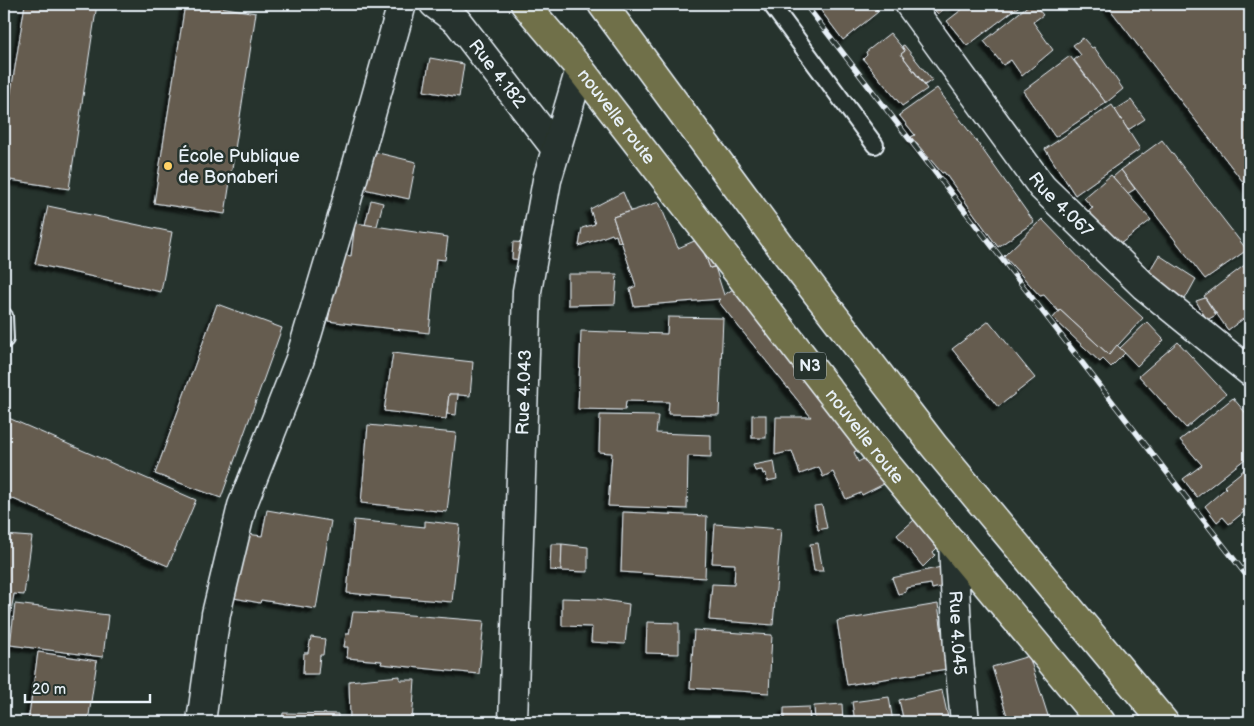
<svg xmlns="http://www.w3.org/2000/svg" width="1254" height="726" viewBox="0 0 1254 726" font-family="'Balsamiq Sans',sans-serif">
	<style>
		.building { fill: #655b50; stroke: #e8f1f8; filter: url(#shadow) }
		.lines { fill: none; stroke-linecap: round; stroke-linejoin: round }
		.service-casing { stroke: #e8f1f8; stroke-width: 20 }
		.minor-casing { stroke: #e8f1f8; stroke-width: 31 }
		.trunk-casing { stroke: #e8f1f8; stroke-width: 31 }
		.service { stroke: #26332d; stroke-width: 16 }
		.minor { stroke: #26332d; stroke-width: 28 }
		.trunk { stroke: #70704a; stroke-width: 28 }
		.rail-casing { stroke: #e8f1f8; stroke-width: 5.5 }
		.rail { stroke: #26332d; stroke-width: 4; stroke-dasharray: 11; stroke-linecap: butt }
		.poi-dot { fill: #ffd166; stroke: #26332d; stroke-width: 2 }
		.labels { text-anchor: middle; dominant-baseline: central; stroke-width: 5; stroke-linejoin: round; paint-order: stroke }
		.shield { fill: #26332d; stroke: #aeb8bb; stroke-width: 1 }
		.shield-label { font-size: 16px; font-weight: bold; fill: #e8f1f8 }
		.street-label { font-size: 18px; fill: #e8f1f8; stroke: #26332d }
		.poi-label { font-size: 18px; fill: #e8f1f8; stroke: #26332d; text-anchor: start }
	</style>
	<defs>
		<filter id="shadow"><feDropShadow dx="-4.5" dy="4.5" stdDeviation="1" flood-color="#0009"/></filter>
	</defs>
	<rect width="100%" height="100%" fill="#26332d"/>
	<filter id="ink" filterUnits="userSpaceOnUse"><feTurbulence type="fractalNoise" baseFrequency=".02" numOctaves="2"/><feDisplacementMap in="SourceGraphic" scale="10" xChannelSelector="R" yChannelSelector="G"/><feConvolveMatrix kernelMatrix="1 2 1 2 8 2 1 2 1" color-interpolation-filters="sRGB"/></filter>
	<g filter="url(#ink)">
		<g class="building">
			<path d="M25 4H97L69 189 4 179V136Z"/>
			<path d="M185 4H202L256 13 225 214 154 203Z"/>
			<path d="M816 4H872L878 12 843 40Z"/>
			<path d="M872 4H878L880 7 877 10Z"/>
			<path d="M929 4H950L938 14Z"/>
			<path d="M953 4H964L959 9Z"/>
			<path d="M969 4H1022L967 46 947 21Z"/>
			<path d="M1030 4H1034L1043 15 1033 22 1053 50 1022 76 1011 60 1003 65 984 41Z"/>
			<path d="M1106 4H1250V191Z"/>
			<path d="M890 33 905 51 901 54 927 89 902 106 863 59 867 55 866 52Z"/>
			<path d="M1083 38 1092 48 1094 47 1123 89 1106 103 1074 60 1081 55 1073 45Z"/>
			<path d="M904 45 932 80 925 85 901 54 905 51 902 46Z"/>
			<path d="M1070 56 1106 103 1055 137 1023 91Z"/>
			<path d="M430 58 464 64 459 97 424 91Z"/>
			<path d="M937 88 980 146 1034 222 998 247 944 172 942 173 911 137 915 135 899 115Z"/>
			<path d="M1131 100 1145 119 1128 130 1115 110Z"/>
			<path d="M1112 105 1140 149 1075 195 1045 149Z"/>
			<path d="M1162 140 1247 250 1205 279 1121 170Z"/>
			<path d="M374 152 416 162 409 199 364 189Z"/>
			<path d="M1121 170 1135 189 1127 194 1113 177Z"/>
			<path d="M1111 175 1151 220 1115 248 1083 214 1093 208 1084 198Z"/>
			<path d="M623 192 631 211 613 217 621 241 618 242 616 235 613 236 612 234 579 246 582 228 595 224 590 209Z"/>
			<path d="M371 200 383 203 377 226 365 225Z"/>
			<path d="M659 202 678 248 699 239 710 268 715 267 724 295 736 287 864 447 854 452 858 462 871 455 886 483 862 495 861 493 846 499 833 472 823 477 819 467 800 474 792 451 775 455 776 417H811L718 301 720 299 634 306 630 289 636 286 613 217Z"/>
			<path d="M48 206 172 232 161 292 35 264Z"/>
			<path d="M1042 219 1088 267 1143 318 1109 355 1060 310 1058 311 1044 295 1040 296 1004 256Z"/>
			<path d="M355 223 448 237 445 260 436 259 429 333 351 324 328 321 341 254 351 256Z"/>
			<path d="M699 239 719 265 710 268Z"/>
			<path d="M513 242 529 243 528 260 512 259Z"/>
			<path d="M1159 255 1196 279 1185 299 1147 275Z"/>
			<path d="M1250 261V314L1228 330 1204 296Z"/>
			<path d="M568 274H617L615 304 568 305Z"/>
			<path d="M1205 298 1216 315 1207 320 1196 301Z"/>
			<path d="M217 304 282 328 221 498 155 474Z"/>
			<path d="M1060 310 1109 355 1117 345 1125 353 1111 367 1103 359 1100 362 1053 318Z"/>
			<path d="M668 317 723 318 719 415 668 414 669 402 626 401 625 410 578 409 581 331 667 334Z"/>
			<path d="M989 321 1035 378 998 407 952 349Z"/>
			<path d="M1147 322 1164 340 1137 366 1120 348Z"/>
			<path d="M1178 342 1226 394 1186 428 1139 376Z"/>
			<path d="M393 353 473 362 470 396 449 394 446 419 384 411Z"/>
			<path d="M449 394H458L456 415 447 414Z"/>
			<path d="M1233 398 1250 418V505L1242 510 1244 512 1229 524 1223 517 1217 522 1205 506 1226 488 1224 486 1250 465 1245 459 1197 497 1183 479 1202 465 1180 440Z"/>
			<path d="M600 415 658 416 656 433 711 435V457L688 456 687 509 608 506 612 453 599 452Z"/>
			<rect x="752" y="415" width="14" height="23"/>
			<path d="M4 416 196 500 168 566 4 495Z"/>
			<path d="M368 425 456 433 447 512 361 503Z"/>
			<path d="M774 461 777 479 767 481 766 473 763 474 762 470 755 471 753 465Z"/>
			<path d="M822 505 827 528 818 530 814 506Z"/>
			<path d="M267 510 331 521 316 609 261 600 260 603 229 597 240 533 262 536Z"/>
			<path d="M623 512 707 516 705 578 621 572Z"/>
			<path d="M354 520 425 527V521L460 525 452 602 347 593Z"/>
			<path d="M914 520 937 548 933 552 935 555 923 567 897 535Z"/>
			<path d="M715 524 781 529 773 625 709 620 712 584 734 585 735 564 712 563Z"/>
			<path d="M4 535 32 537 24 595 14 594 10 617 4 616Z"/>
			<path d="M818 543 823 571H814L810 544Z"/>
			<path d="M551 544H562L561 571 550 570Z"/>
			<path d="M562 544 588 547V572L561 571Z"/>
			<path d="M941 567 944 586 932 589 931 584 906 588V592L898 594 892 578Z"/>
			<path d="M562 598 597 599 629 604 625 644 591 642 592 627 562 626Z"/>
			<path d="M15 604 108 615 103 657 10 645Z"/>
			<path d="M938 604 947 669 847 685 837 621Z"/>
			<path d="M353 612 385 613 484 621 479 674 381 664 382 661 347 658 348 647H344L346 634H349Z"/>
			<path d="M647 622 679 623V654L646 653Z"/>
			<path d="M694 630 772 635 769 693 690 688Z"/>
			<path d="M311 637 325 639 323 655H320L318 674H303L304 653H308Z"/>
			<path d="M38 652 97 661 88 722H28Z"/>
			<path d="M1029 656 1050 722H1009L992 667Z"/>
			<path d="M400 676V680H415L412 722H282L283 713 338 714V718H350L349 681Z"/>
			<path d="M942 690 949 722H904L899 700Z"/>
			<path d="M889 697 893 722H855L852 702Z"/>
			<path d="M842 704 843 722H815L814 706Z"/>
			<path d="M809 707 810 722H784V708Z"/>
			<path d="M639 716 751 720 750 722H638Z"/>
		</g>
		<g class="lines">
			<defs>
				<g id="service">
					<path d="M771 4 875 145"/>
					<path d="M4 316 5 339"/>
				</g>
				<g id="minor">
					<path id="s1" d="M434 4 457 21 556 149"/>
					<path id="s2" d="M909 4 1042 187 1144 286 1250 372"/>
					<path id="s3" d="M953 543 958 650 965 722"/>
					<path d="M201 722 216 614 242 506 300 359 343 214 402 4"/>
					<path id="s4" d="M513 722 527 291 547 180 580 69"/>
				</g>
				<g id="trunk">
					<path id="s5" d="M525 4 580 69 883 460 1101 722"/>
					<path d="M602 4 782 248 934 446 1164 722"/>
				</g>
			</defs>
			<use href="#service" class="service-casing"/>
			<use href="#minor" class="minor-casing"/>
			<use href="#trunk" class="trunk-casing"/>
			<use href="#service" class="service"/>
			<use href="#minor" class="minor"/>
			<use href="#trunk" class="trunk"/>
			<defs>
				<path id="rail" d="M805 4 1250 580"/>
			</defs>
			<use href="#rail" class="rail-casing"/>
			<use href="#rail" class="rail"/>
		</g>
	</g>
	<circle class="poi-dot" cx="168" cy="166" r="5"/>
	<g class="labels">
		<rect class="shield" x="794" y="352.5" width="32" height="27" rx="4"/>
		<g class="shield-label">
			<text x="810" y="366">N3</text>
		</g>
		<g class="street-label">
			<text stroke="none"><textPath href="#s1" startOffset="95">Rue 4.182</textPath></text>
			<text stroke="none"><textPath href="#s5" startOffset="145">nouvelle route</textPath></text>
			<text stroke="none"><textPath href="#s2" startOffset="252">Rue 4.067</textPath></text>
			<text stroke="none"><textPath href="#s4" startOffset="330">Rue 4.043</textPath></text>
			<text stroke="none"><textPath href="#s5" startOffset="550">nouvelle route</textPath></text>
			<text stroke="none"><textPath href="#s3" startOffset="90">Rue 4.045</textPath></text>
		</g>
		<g class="poi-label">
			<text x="178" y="156">École Publique<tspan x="178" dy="21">de Bonaberi</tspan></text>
		</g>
	</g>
	<rect width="1254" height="726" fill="none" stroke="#26332d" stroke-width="20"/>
	<rect x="10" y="10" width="1234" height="706" fill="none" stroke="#e8f1f8" stroke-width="2" filter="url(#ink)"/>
	<path d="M25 694v8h125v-8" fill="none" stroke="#e8f1f8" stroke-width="2.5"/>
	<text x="32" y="694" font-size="15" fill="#e8f1f8" stroke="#26332d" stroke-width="4" paint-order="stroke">20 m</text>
</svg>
